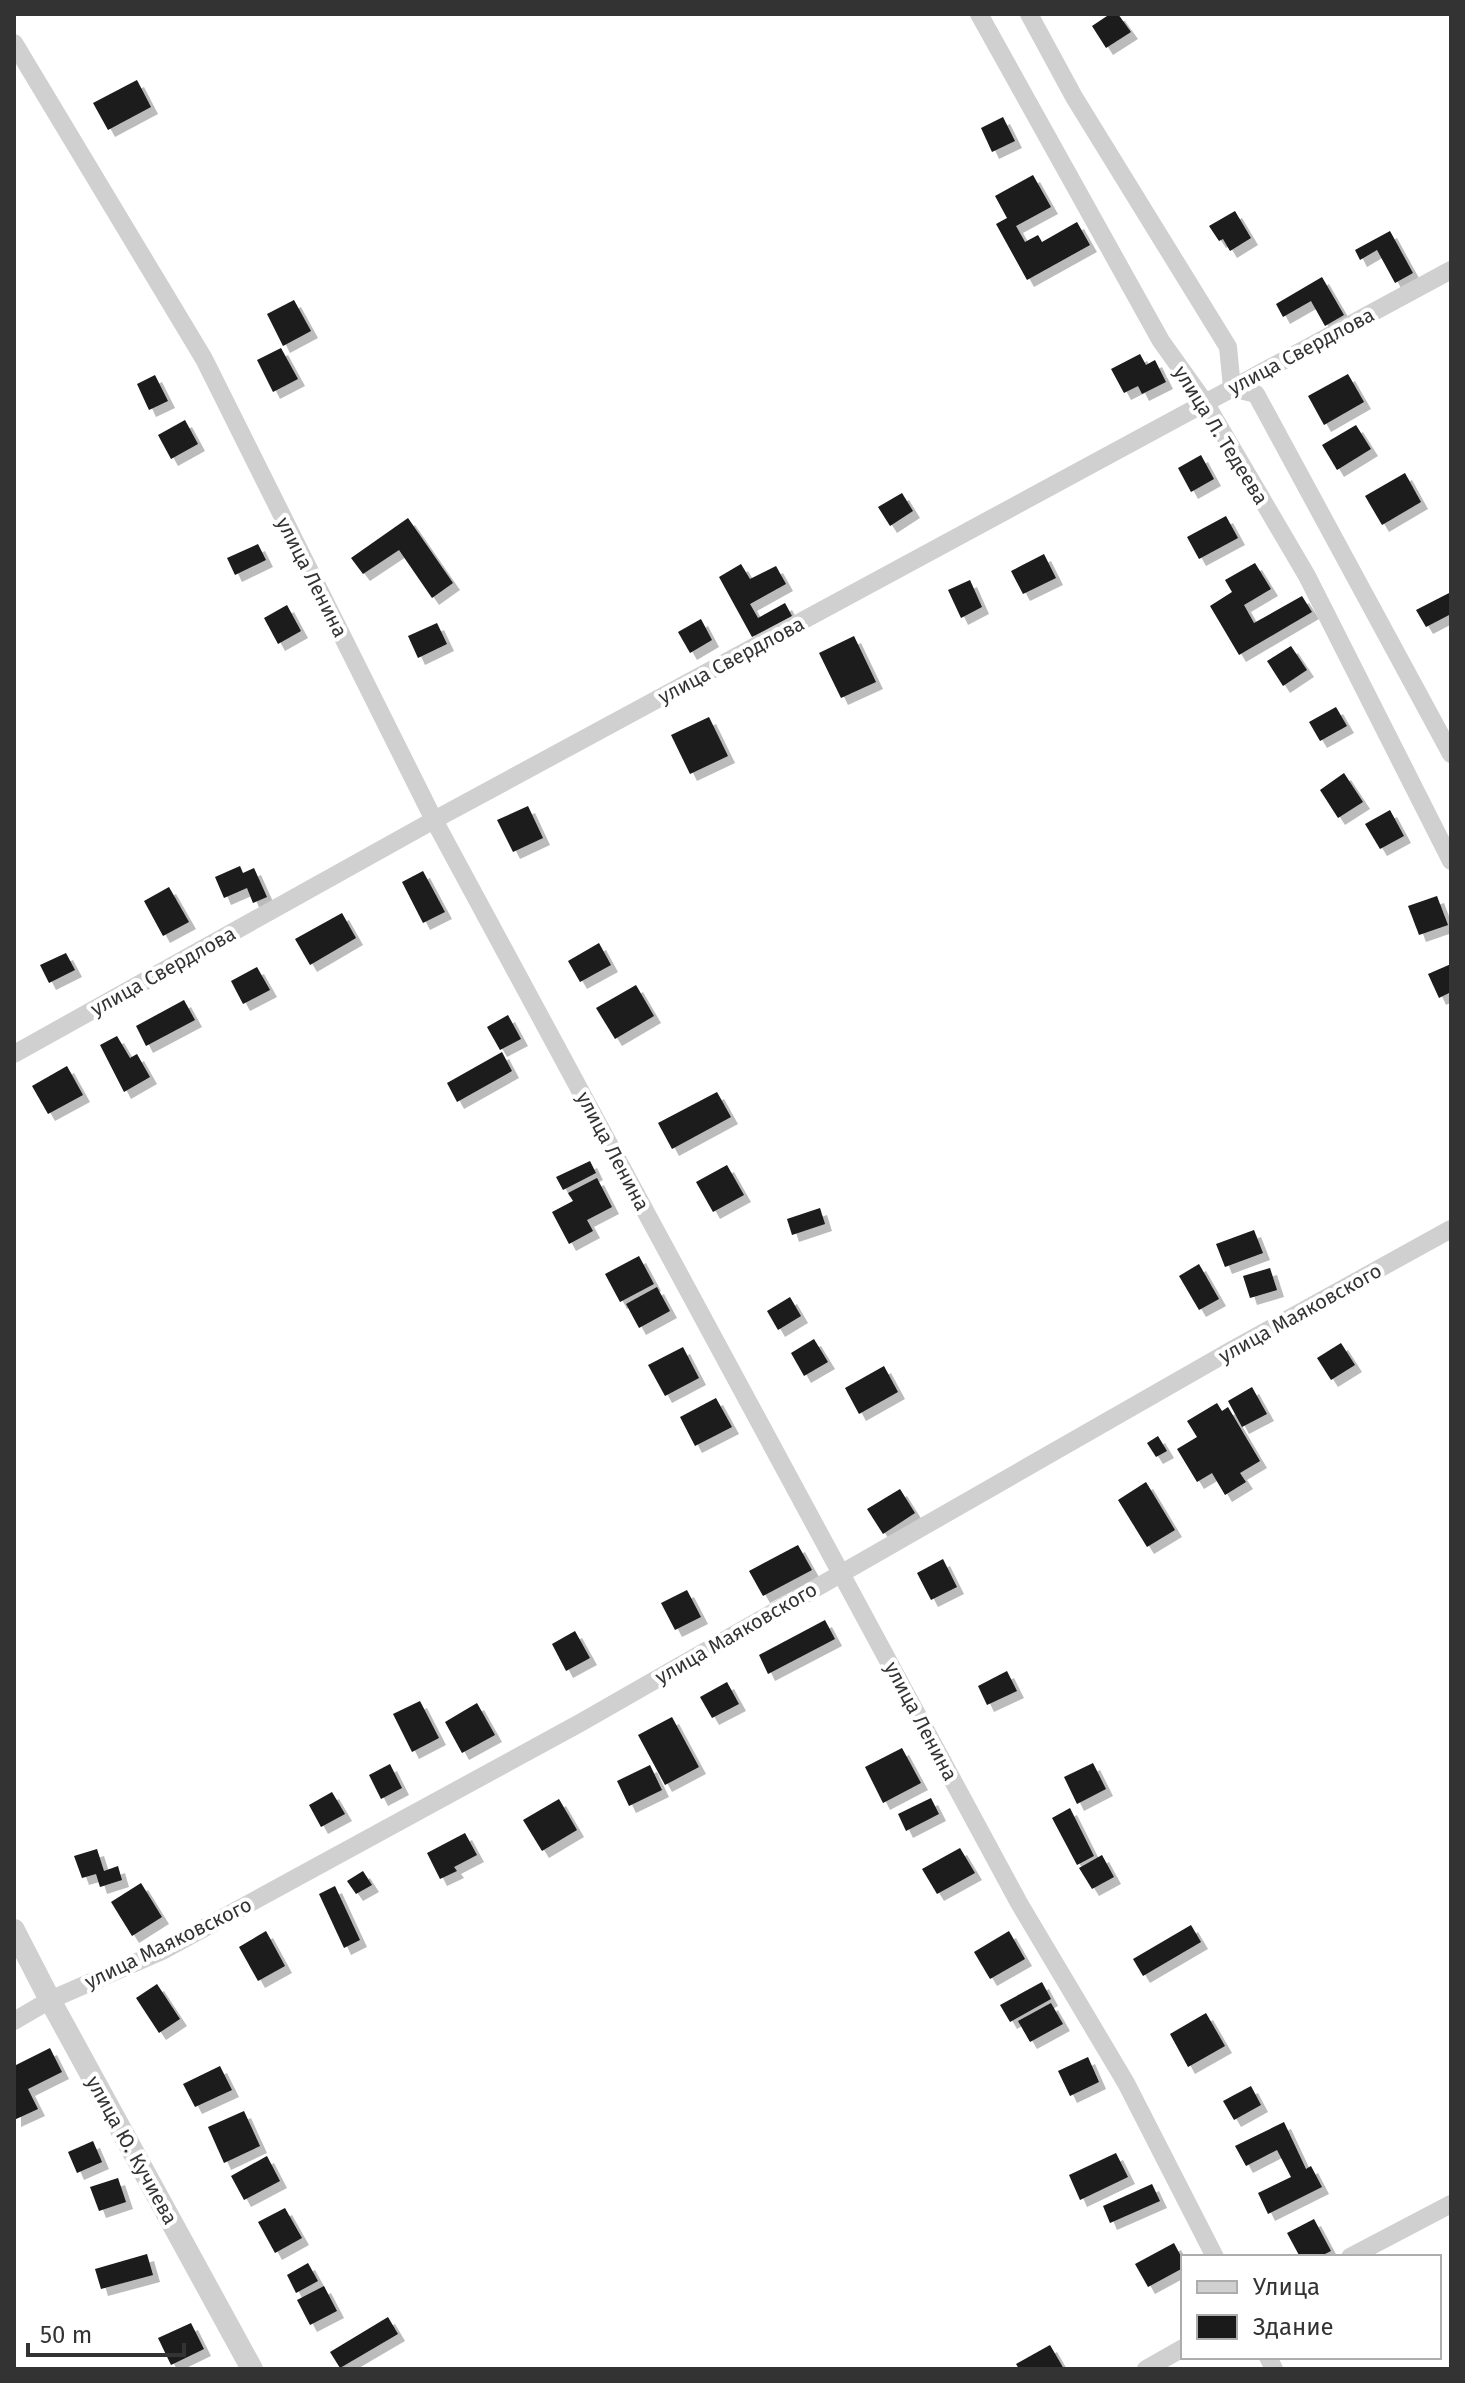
<svg xmlns="http://www.w3.org/2000/svg" width="1465" height="2383" viewBox="0 0 1465 2383" font-family="'Fira Sans',sans-serif">
	<style>
		.building { fill: #1a1a1a; filter: url(#shadow) }
		.lines { fill: none; stroke-linecap: round; stroke-linejoin: round }
		.minor { stroke: #d0d0d0; stroke-width: 18 }
		.tertiary { stroke: #d0d0d0; stroke-width: 22 }
		.labels { text-anchor: middle; dominant-baseline: central; stroke-width: 8; stroke-linejoin: round; paint-order: stroke }
		.street-label { font-size: 20px; fill: #333; stroke: #fff }
	</style>
	<defs>
		<filter id="shadow"><feDropShadow dx="7" dy="7" stdDeviation="0" flood-color="#0004"/></filter>
	</defs>
	<rect width="100%" height="100%" fill="#fff"/>
	<g class="building">
		<path d="M1110 14H1118L1131 32 1106 48 1092 26Z"/>
		<path d="M137 80 151 107 108 130 93 103Z"/>
		<path d="M1003 117 1015 141 992 152 981 128Z"/>
		<path d="M1033 175 1051 207 1016 226 1025 242 1038 235 1042 242 1077 222 1090 245 1027 280 996 224 1007 218 995 196Z"/>
		<path d="M1235 211 1251 238 1230 251 1223 239 1219 241 1209 226Z"/>
		<path d="M1390 231 1413 273 1395 283 1377 250 1360 260 1355 250Z"/>
		<path d="M1322 277 1344 315 1325 326 1311 301 1283 317 1276 304Z"/>
		<path d="M294 300 311 331 283 346 267 314Z"/>
		<path d="M281 348 298 379 273 392 257 360Z"/>
		<path d="M1140 354 1146 365 1155 360 1166 382 1142 394 1138 386 1124 393 1111 369Z"/>
		<path d="M1348 374 1364 402 1324 425 1308 396Z"/>
		<path d="M155 375 168 401 149 410 137 384Z"/>
		<path d="M185 420 198 444 171 459 158 435Z"/>
		<path d="M1356 425 1371 449 1337 470 1322 445Z"/>
		<path d="M1201 455 1214 479 1191 492 1178 468Z"/>
		<path d="M1405 473 1421 502 1382 525 1365 496Z"/>
		<path d="M902 493 913 511 890 526 878 507Z"/>
		<path d="M1226 516 1238 538 1199 559 1187 537Z"/>
		<path d="M408 518 453 583 432 598 399 550 363 574 351 558Z"/>
		<path d="M258 544 266 560 235 575 227 558Z"/>
		<path d="M1044 554 1056 578 1023 594 1011 571Z"/>
		<path d="M1255 563 1271 589 1244 605 1254 623 1302 596 1312 612 1239 655 1210 606 1232 592 1225 580Z"/>
		<path d="M741 564 750 579 776 566 786 584 750 604 758 618 785 603 792 616 752 637 719 577Z"/>
		<path d="M970 580 982 607 961 618 948 590Z"/>
		<path d="M1451 592V614L1426 627 1416 610Z"/>
		<path d="M287 605 301 631 278 644 264 618Z"/>
		<path d="M701 619 712 640 690 653 678 632Z"/>
		<path d="M437 623 447 644 418 658 408 636Z"/>
		<path d="M854 636 876 682 841 698 819 653Z"/>
		<path d="M1291 646 1307 670 1283 686 1267 661Z"/>
		<path d="M1336 707 1347 726 1320 741 1309 722Z"/>
		<path d="M709 717 728 756 690 774 671 735Z"/>
		<path d="M1344 773 1363 802 1338 818 1320 790Z"/>
		<path d="M528 806 543 838 513 852 497 820Z"/>
		<path d="M1390 810 1404 836 1380 849 1365 824Z"/>
		<path d="M240 866 243 873 254 868 267 897 253 903 247 888 224 898 215 877Z"/>
		<path d="M423 871 445 912 423 923 402 882Z"/>
		<path d="M169 887 189 922 163 936 144 901Z"/>
		<path d="M1437 896 1448 925 1419 935 1408 906Z"/>
		<path d="M342 913 356 938 310 965 295 939Z"/>
		<path d="M599 943 611 965 580 982 568 961Z"/>
		<path d="M66 953 75 970 49 983 40 965Z"/>
		<path d="M1451 964V992L1439 998 1428 974Z"/>
		<path d="M257 967 270 990 243 1004 231 981Z"/>
		<path d="M636 985 654 1016 615 1039 596 1008Z"/>
		<path d="M184 1000 195 1020 146 1046 136 1026Z"/>
		<path d="M508 1015 521 1039 500 1050 487 1027Z"/>
		<path d="M117 1036 130 1058 137 1054 150 1077 124 1092 100 1045Z"/>
		<path d="M502 1052 512 1071 457 1102 447 1083Z"/>
		<path d="M67 1066 83 1095 48 1114 32 1086Z"/>
		<path d="M717 1092 731 1117 672 1149 658 1123Z"/>
		<path d="M590 1161 596 1173 563 1190 556 1177Z"/>
		<path d="M727 1165 744 1195 713 1212 696 1182Z"/>
		<path d="M597 1178 612 1207 587 1220 593 1231 569 1244 552 1212 573 1201 568 1193Z"/>
		<path d="M820 1208 825 1224 792 1235 787 1219Z"/>
		<path d="M1254 1230 1263 1253 1225 1267 1216 1244Z"/>
		<path d="M639 1256 654 1284 620 1302 605 1274Z"/>
		<path d="M1199 1264 1219 1299 1199 1310 1179 1276Z"/>
		<path d="M1270 1268 1277 1290 1250 1298 1243 1276Z"/>
		<path d="M657 1287 670 1311 639 1328 626 1304Z"/>
		<path d="M790 1297 801 1316 778 1330 767 1311Z"/>
		<path d="M814 1339 828 1362 804 1376 791 1353Z"/>
		<path d="M1341 1343 1355 1365 1331 1380 1317 1358Z"/>
		<path d="M683 1347 699 1378 665 1396 648 1365Z"/>
		<path d="M884 1366 898 1392 859 1414 845 1388Z"/>
		<path d="M1252 1387 1267 1414 1242 1427 1228 1401Z"/>
		<path d="M716 1398 732 1427 695 1446 680 1417Z"/>
		<path d="M1217 1403 1222 1411 1228 1407 1260 1461 1240 1473 1246 1482 1225 1495 1212 1473 1197 1482 1177 1449 1197 1437 1187 1421Z"/>
		<path d="M1158 1436 1167 1451 1156 1457 1147 1443Z"/>
		<path d="M1146 1482 1175 1530 1147 1547 1118 1500Z"/>
		<path d="M900 1489 915 1513 883 1534 867 1509Z"/>
		<path d="M798 1545 812 1570 763 1596 749 1571Z"/>
		<path d="M943 1559 957 1587 931 1600 917 1573Z"/>
		<path d="M687 1590 701 1617 675 1630 661 1603Z"/>
		<path d="M825 1620 835 1639 768 1674 759 1655Z"/>
		<path d="M575 1631 590 1658 566 1671 552 1644Z"/>
		<path d="M1007 1671 1017 1691 987 1705 978 1686Z"/>
		<path d="M727 1682 739 1704 712 1718 700 1697Z"/>
		<path d="M420 1701 439 1738 412 1752 393 1714Z"/>
		<path d="M477 1703 495 1735 462 1753 445 1722Z"/>
		<path d="M672 1717 699 1767 665 1785 638 1735Z"/>
		<path d="M902 1748 921 1783 883 1803 865 1767Z"/>
		<path d="M1093 1763 1106 1789 1077 1804 1064 1777Z"/>
		<path d="M390 1764 402 1788 381 1799 369 1775Z"/>
		<path d="M650 1765 662 1790 629 1806 617 1781Z"/>
		<path d="M332 1792 345 1814 321 1827 309 1805Z"/>
		<path d="M931 1798 939 1814 906 1831 898 1814Z"/>
		<path d="M559 1799 577 1830 542 1851 523 1820Z"/>
		<path d="M1070 1808 1094 1856 1077 1865 1052 1818Z"/>
		<path d="M465 1833 477 1855 454 1867 457 1871 440 1879 427 1853Z"/>
		<path d="M960 1848 975 1873 937 1894 922 1869Z"/>
		<path d="M97 1849 104 1871 118 1866 122 1880 100 1887 96 1874 82 1878 74 1856Z"/>
		<path d="M1102 1855 1114 1877 1092 1889 1079 1868Z"/>
		<path d="M363 1871 372 1885 356 1894 347 1881Z"/>
		<path d="M141 1883 162 1917 132 1936 111 1902Z"/>
		<path d="M335 1886 360 1940 344 1948 319 1894Z"/>
		<path d="M1191 1925 1201 1942 1143 1976 1133 1959Z"/>
		<path d="M266 1931 285 1966 258 1981 239 1947Z"/>
		<path d="M1009 1931 1025 1959 990 1979 974 1952Z"/>
		<path d="M1042 1982 1051 1999 1010 2022 1000 2005Z"/>
		<path d="M157 1984 180 2019 159 2033 136 1998Z"/>
		<path d="M1051 2003 1063 2024 1030 2042 1018 2021Z"/>
		<path d="M1206 2013 1225 2046 1188 2067 1170 2034Z"/>
		<path d="M50 2048 62 2072 28 2089 38 2109 14 2120V2066Z"/>
		<path d="M1088 2057 1099 2082 1070 2096 1058 2071Z"/>
		<path d="M220 2066 232 2090 195 2107 183 2084Z"/>
		<path d="M1251 2086 1261 2105 1234 2120 1223 2101Z"/>
		<path d="M244 2111 260 2146 224 2163 208 2127Z"/>
		<path d="M1284 2122 1306 2169 1311 2166 1322 2187 1268 2214 1258 2193 1291 2177 1277 2150 1246 2166 1235 2146Z"/>
		<path d="M93 2141 102 2162 77 2173 68 2152Z"/>
		<path d="M1116 2153 1128 2177 1080 2200 1069 2175Z"/>
		<path d="M267 2156 280 2181 244 2200 231 2176Z"/>
		<path d="M118 2178 126 2202 99 2211 90 2187Z"/>
		<path d="M1152 2184 1160 2201 1110 2223 1103 2206Z"/>
		<path d="M285 2208 302 2238 275 2253 258 2222Z"/>
		<path d="M1314 2219 1331 2251 1319 2257H1300L1287 2233Z"/>
		<path d="M1174 2243 1183 2260V2268L1148 2287 1135 2264Z"/>
		<path d="M147 2254 153 2275 101 2289 95 2269Z"/>
		<path d="M308 2263 318 2281 296 2293 287 2275Z"/>
		<path d="M324 2286 337 2311 310 2325 297 2300Z"/>
		<path d="M388 2317 398 2334 340 2368 330 2352Z"/>
		<path d="M191 2323 204 2349 171 2365 158 2338Z"/>
		<path d="M1050 2345 1064 2369H1019L1016 2364Z"/>
	</g>
	<g class="lines">
		<g class="minor">
			<path d="M979 14 1161 341 1206 404 1307 576 1451 861"/>
			<path d="M1029 14 1074 97 1228 347 1232 388 1256 394 1451 754"/>
			<path d="M14 43 204 359 434 820 1019 1903 1126 2083 1215 2257"/>
			<path d="M14 1054 434 820 1451 270"/>
			<path d="M14 2021 50 2000 162 1951 580 1723 1230 1351 1451 1229"/>
			<path d="M1350 2257 1451 2204"/>
			<path d="M1268 2357 1274 2369"/>
			<path d="M1146 2369 1183 2348"/>
		</g>
		<path class="tertiary" d="M14 1930 50 2000 252 2369"/>
	</g>
	<g class="labels">
		<g class="street-label">
			<text transform="translate(1301 351) rotate(-28)">улица Свердлова</text>
			<text transform="translate(1221 435) rotate(58)">улица Л. Тедеева</text>
			<text transform="translate(312 577) rotate(63)">улица Ленина</text>
			<text transform="translate(731 660) rotate(-28)">улица Свердлова</text>
			<text transform="translate(163 971) rotate(-29)">улица Свердлова</text>
			<text transform="translate(613 1151) rotate(62)">улица Ленина</text>
			<text transform="translate(1300 1313) rotate(-29)">улица Маяковского</text>
			<text transform="translate(736 1633) rotate(-30)">улица Маяковского</text>
			<text transform="translate(921 1721) rotate(62)">улица Ленина</text>
			<text transform="translate(168 1943) rotate(-26)">улица Маяковского</text>
			<text transform="translate(132 2150) rotate(61)">улица Ю. Кучиева</text>
		</g>
	</g>
	<rect width="1465" height="2383" fill="none" stroke="#333333" stroke-width="32"/>
	<rect x="1181" y="2255" width="260" height="104" fill="#ffffff" stroke="#adadad" stroke-width="2"/>
	<rect x="1197" y="2281" width="40" height="12" fill="#d0d0d0" stroke="#adadad" stroke-width="2"/>
	<text x="1253" y="2295" font-size="24" fill="#333333">Улица</text>
	<rect x="1197" y="2315" width="40" height="24" fill="#1a1a1a" stroke="#adadad" stroke-width="2"/>
	<text x="1253" y="2335" font-size="24" fill="#333333">Здание</text>
	<path d="M28 2343v12h156v-12" fill="none" stroke="#333333" stroke-width="4"/>
	<text x="40" y="2343" font-size="24" fill="#333333" stroke="#ffffff" stroke-width="6" paint-order="stroke">50 m</text>
</svg>
